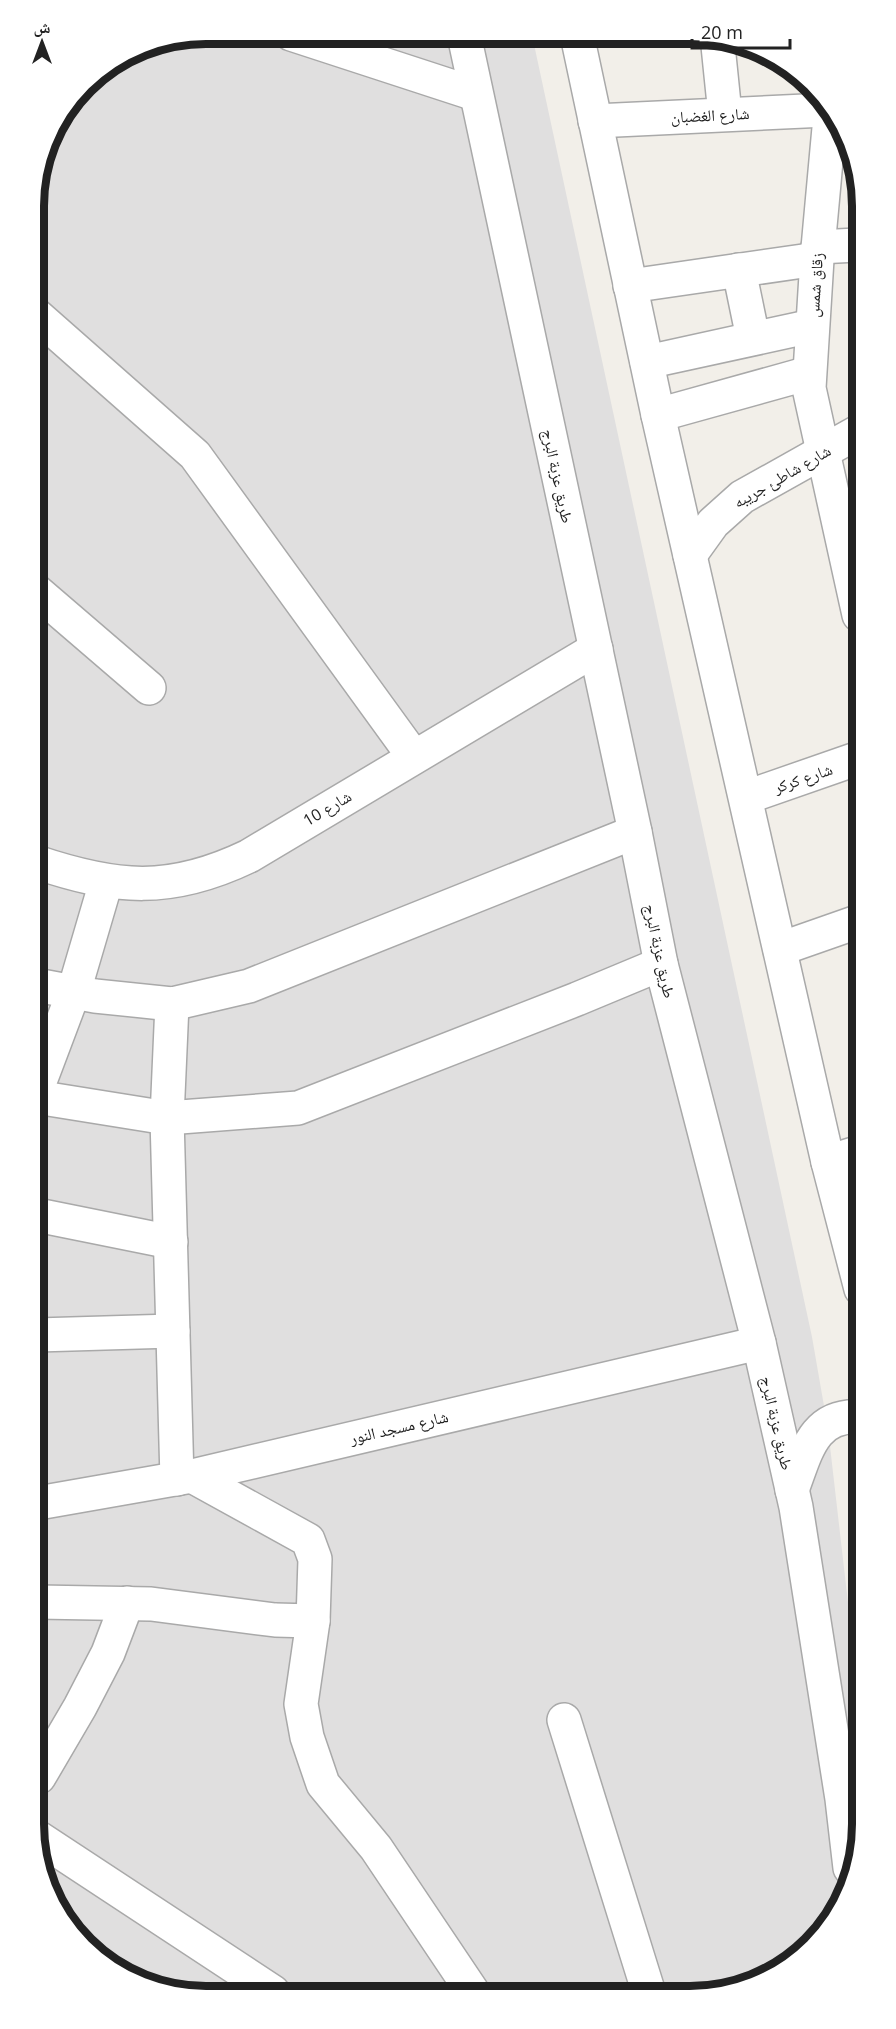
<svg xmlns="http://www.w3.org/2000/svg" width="896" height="2029" viewBox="0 0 896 2029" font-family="'Open Sans','Noto Naskh Arabic',sans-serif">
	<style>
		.residential { fill: #e0dfdf }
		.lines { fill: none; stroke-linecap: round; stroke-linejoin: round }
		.minor-casing { stroke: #a9a9a9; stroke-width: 36 }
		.minor { stroke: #fff; stroke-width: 33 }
		.labels { text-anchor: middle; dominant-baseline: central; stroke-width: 6; stroke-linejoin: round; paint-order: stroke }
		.street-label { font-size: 16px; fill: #222; stroke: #fff }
		.rim { fill: none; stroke: #222; stroke-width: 8 }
	</style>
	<rect width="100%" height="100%" fill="#f2efe9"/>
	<path class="residential" d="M205 33 532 35 812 1337 828 1429 850 1620 862 1684 863 1835 827 1929 787 1967 736 1990 172 1993 91 1953 39 1869 33 194 51 129 91 76 140 46Z"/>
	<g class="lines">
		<defs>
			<g id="minor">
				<path d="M291 34 475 94"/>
				<path d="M464 35 635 832 661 964 759 1343 796 1507 842 1799 850 1868"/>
				<path d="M577 35 658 415 828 1162 861 1289"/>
				<path d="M717 36 725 114"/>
				<path d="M830 117 817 259 809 388 859 615"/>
				<path d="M595 121 826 110"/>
				<path d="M818 247 857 245"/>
				<path d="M739 270 753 338"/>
				<path d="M630 286 817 259"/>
				<path d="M34 313 195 455 414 757"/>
				<path d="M647 362 812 326"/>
				<path d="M658 415 809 373"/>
				<path d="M690 555 713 523 742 497 858 432"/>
				<path d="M35 590 149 688"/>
				<path d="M747 797 859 758"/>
				<path d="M36 862C116 889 170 894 249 856L596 649"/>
				<path d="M780 949 860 921"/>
				<path d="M36 985 95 996 172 1004 249 986 635 832"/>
				<path d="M172 1004 167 1118 177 1479"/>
				<path d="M36 1092 74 991 106 882"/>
				<path d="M36 1097 167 1118 298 1108 577 999 661 964"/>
				<path d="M828 1162 860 1152"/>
				<path d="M37 1215 171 1242"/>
				<path d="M37 1335 173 1331"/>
				<path d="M792 1490C806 1453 813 1413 861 1417"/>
				<path d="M38 1503 192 1476 759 1343"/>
				<path d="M38 1602 151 1604 275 1620 313 1621 315 1559 308 1540 192 1476"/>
				<path d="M313 1621 301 1704 307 1737 323 1784 376 1848 472 1991"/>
				<path d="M564 1720 648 1990"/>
				<path d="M39 1777 80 1707 108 1653 127 1603"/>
				<path d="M39 1838 273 1992"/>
			</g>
		</defs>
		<use href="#minor" class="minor-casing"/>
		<use href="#minor" class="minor"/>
	</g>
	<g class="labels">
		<g class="street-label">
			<text transform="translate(710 115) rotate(-3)">شارع الغضبان</text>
			<text transform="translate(815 285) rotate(-86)">زقاق شمس</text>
			<text transform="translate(558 476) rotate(78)">طريق عزبة البرج</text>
			<text transform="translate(782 476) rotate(-30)">شارع شاطئ جريبه</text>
			<text transform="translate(803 778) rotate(-19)">شارع كركر</text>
			<text transform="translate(327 808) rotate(-31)">شارع 10</text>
			<text transform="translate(660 951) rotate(78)">طريق عزبة البرج</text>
			<text transform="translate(777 1423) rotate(77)">طريق عزبة البرج</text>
			<text transform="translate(399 1427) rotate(-13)">شارع مسجد النور</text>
		</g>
	</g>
	<path d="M0 0H896V2029H0ZM206 44H690A162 162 0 0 1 852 206V1824A162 162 0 0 1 690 1986H206A162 162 0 0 1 44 1824V206A162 162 0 0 1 206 44Z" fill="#fff" fill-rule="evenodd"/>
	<path class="rim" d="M206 44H690A162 162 0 0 1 852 206V1824A162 162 0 0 1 690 1986H206A162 162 0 0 1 44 1824V206A162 162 0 0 1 206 44Z"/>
	<g transform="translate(42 42)" stroke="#ffffff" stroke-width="4.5" paint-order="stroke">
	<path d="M0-4.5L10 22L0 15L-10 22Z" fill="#222222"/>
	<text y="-9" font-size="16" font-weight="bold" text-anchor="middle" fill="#222222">ش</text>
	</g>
	<path d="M692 39v9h98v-9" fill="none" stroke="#222222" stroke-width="3"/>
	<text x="701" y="39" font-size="18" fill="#222222" stroke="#ffffff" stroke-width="4.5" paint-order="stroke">20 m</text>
</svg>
